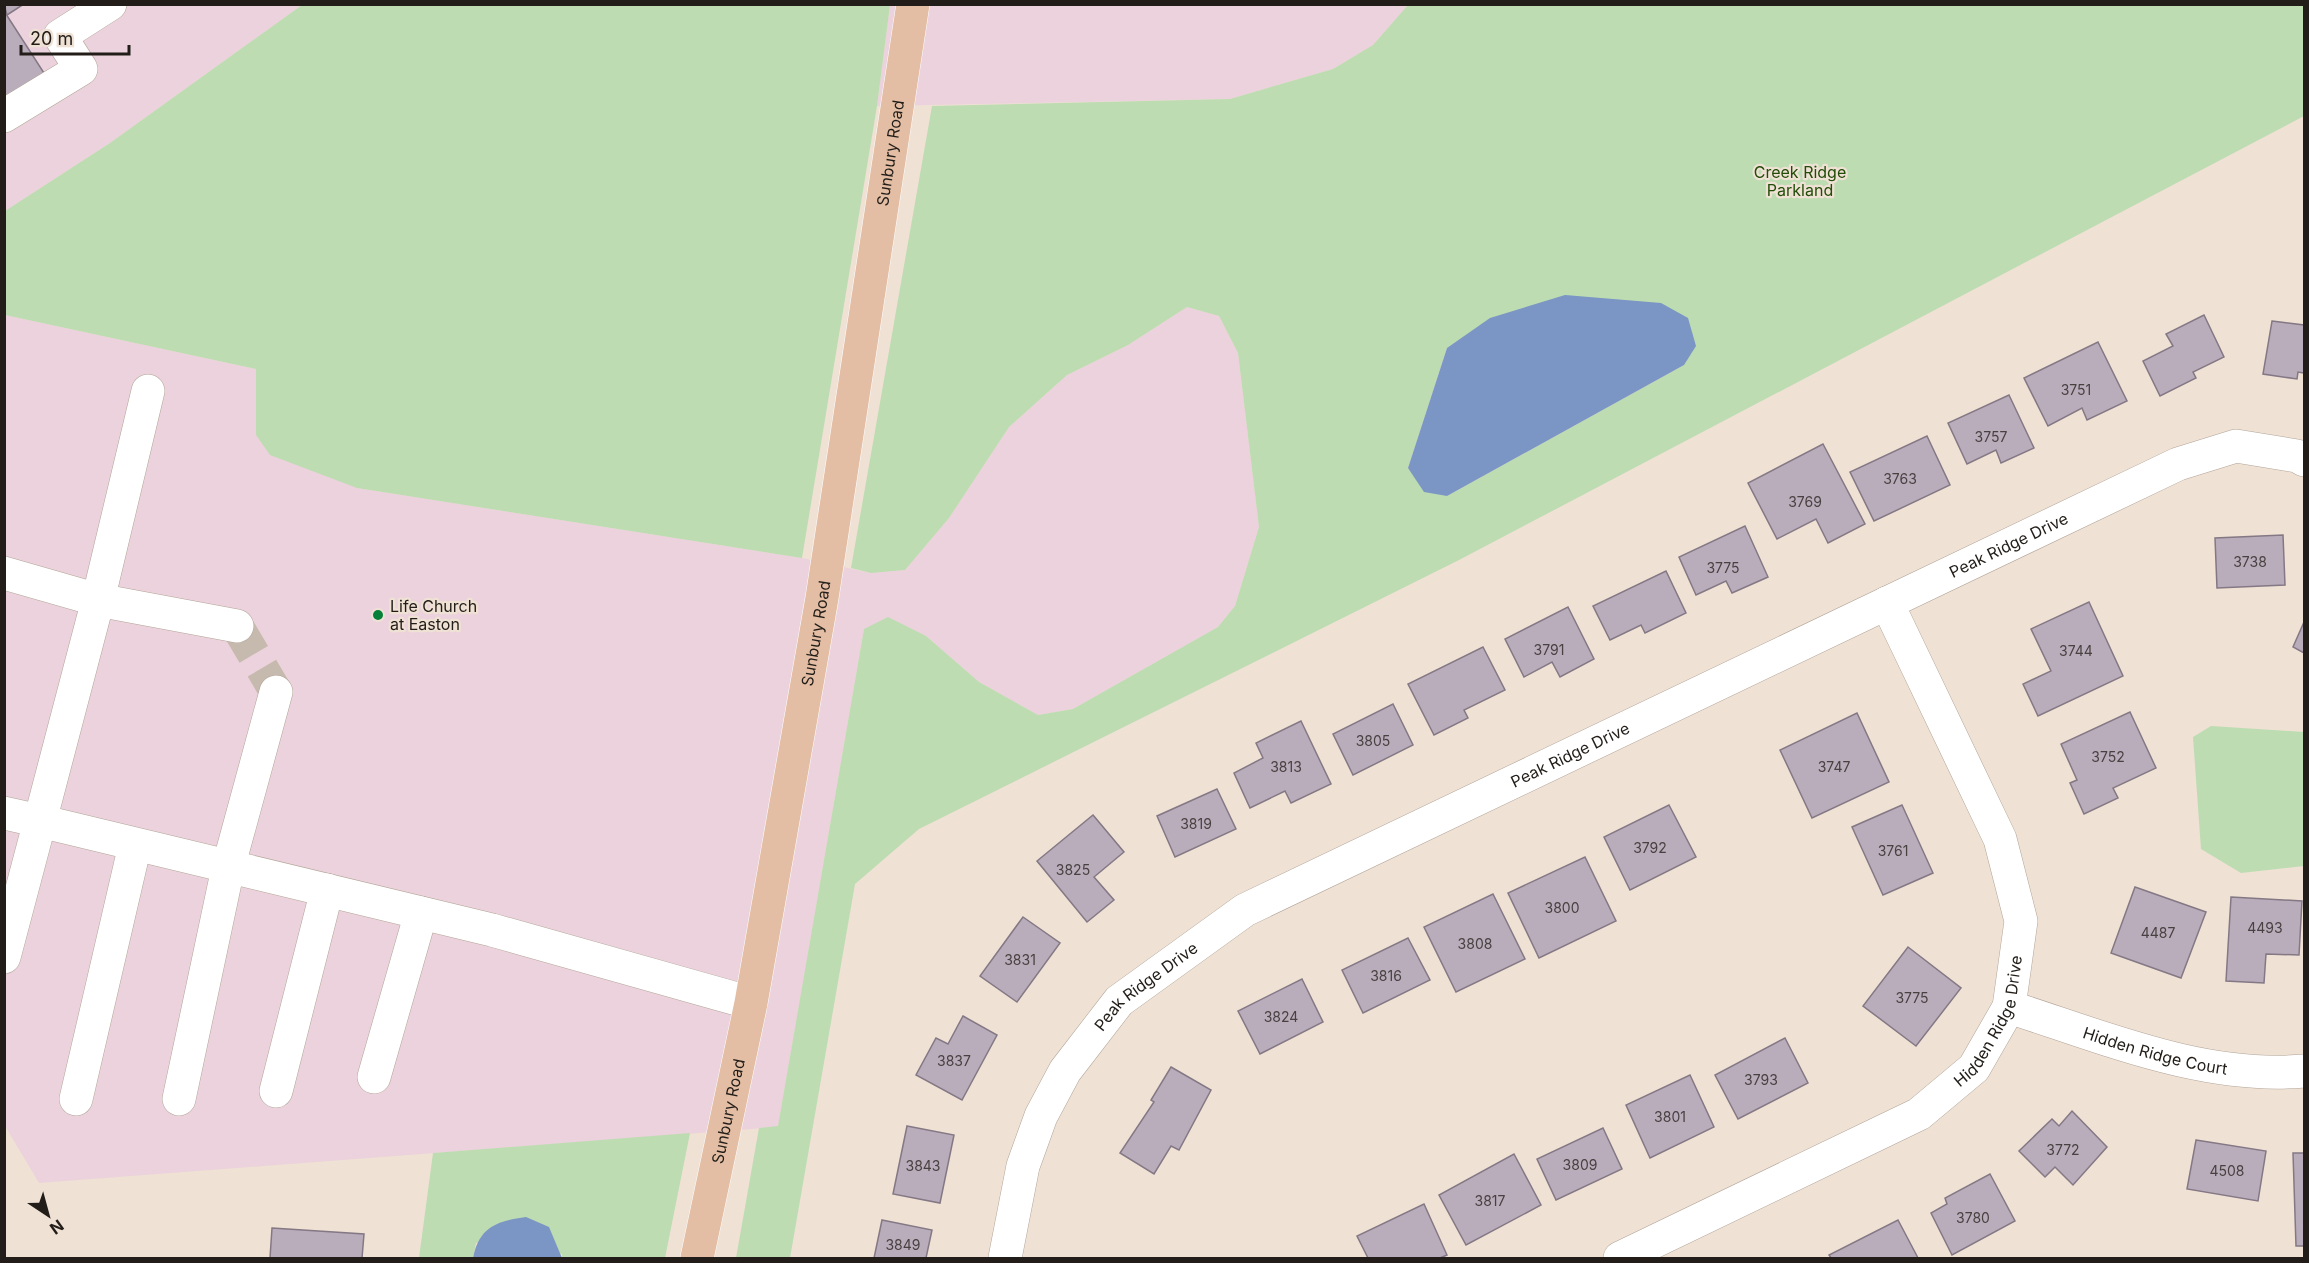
<svg xmlns="http://www.w3.org/2000/svg" width="2309" height="1263" viewBox="0 0 2309 1263" font-family="Inter,sans-serif">
	<style>
		.commercial { fill: #ebd2dc }
		.green { fill: #bddcb2; fill-rule: evenodd }
		.water { fill: #7b95c4 }
		.building { fill: #baadbb; stroke: #847885; stroke-width: 1.5 }
		.lines { fill: none; stroke-linecap: round; stroke-linejoin: round }
		.minor-tunnel { stroke: #c6baae; stroke-width: 33; stroke-dasharray: 33 16; stroke-linecap: butt }
		.minor-casing { stroke: #b2a598; stroke-width: 34 }
		.major-casing { stroke: #fff; stroke-width: 34 }
		.minor { stroke: #fff; stroke-width: 33 }
		.major { stroke: #e3bea4; stroke-width: 33 }
		.poi-dot { fill: #068038; stroke: #efe1d4; stroke-width: 2 }
		.labels { text-anchor: middle; dominant-baseline: central; stroke-width: 4.5; stroke-linejoin: round; paint-order: stroke }
		.number-label { font-size: 14px; fill: #484141 }
		.street-label { font-size: 16px; fill: #221d18; stroke: #efe1d4 }
		.park-label { font-size: 16px; fill: #214d09; stroke: #efe1d4 }
		.poi-label { font-size: 16px; fill: #221d18; stroke: #efe1d4; text-anchor: start }
	</style>
	<rect width="100%" height="100%" fill="#efe1d4"/>
	<g class="commercial">
		<path d="M5 5H302L110 143 5 211Z"/>
		<path d="M890 5H1408L1373 45 1333 69 1230 99 877 106Z"/>
		<path d="M1187 307 1219 316 1238 353 1259 527 1235 606 1218 627 1073 709 1038 715 979 682 926 636 864 629 778 1127 39 1183 5 1126V315L256 369V435L357 488 802 558 871 573 905 570 949 518 1009 427 1067 375 1128 345Z"/>
	</g>
	<g class="green">
		<path d="M302 5H890L877 106 802 558 357 488 270 455 256 435V369L5 315V211L110 143Z"/>
		<path d="M1408 5H2304V116L1459 560 919 829 855 884 790 1258H736L759 1128 778 1126 864 629 888 617 926 636 979 682 1038 715 1073 709 1218 627 1235 606 1259 527 1238 353 1219 316 1187 307 1128 345 1067 375 1009 427 949 518 905 570 871 573 851 568 932 106 1230 99 1333 69 1373 45ZM1447 348 1684 365 1447 496 1408 468Z"/>
		<path d="M2211 726 2304 732V866L2241 873 2201 849 2193 737Z"/>
		<path d="M690 1133 665 1258H562V1254L476 1243 473 1258H419L433 1153Z"/>
	</g>
	<g class="water">
		<path d="M1565 295 1661 303 1688 318 1696 346 1684 365 1447 496 1424 492 1408 468 1447 348 1490 318Z"/>
		<path d="M526 1217 549 1227 562 1258H473C479 1227 497 1221 526 1217Z"/>
	</g>
	<g class="building">
		<path d="M4 4H24L7 15Z"/>
		<path d="M4 11 44 73 4 99Z"/>
		<path d="M2204 315 2224 357 2193 372 2196 378 2160 396 2143 361 2173 346 2166 334Z"/>
		<path d="M2272 321 2304 325V373L2298 372 2297 379 2263 374Z"/>
		<path d="M2098 342 2127 401 2087 420 2082 408 2048 426 2024 378Z"/>
		<path d="M2009 395 2034 448 2001 463 1996 450 1967 464 1948 423Z"/>
		<path d="M1927 436 1950 485 1874 521 1850 472Z"/>
		<path d="M1823 444 1865 524 1828 543 1816 519 1777 539 1748 483Z"/>
		<path d="M1745 526 1768 577 1732 593 1726 581 1696 595 1679 557Z"/>
		<path d="M2283 535 2285 585 2217 588 2215 538Z"/>
		<path d="M1666 571 1686 613 1645 633 1641 625 1610 640 1593 606Z"/>
		<path d="M2089 602 2123 676 2038 716 2023 684 2051 671 2031 629Z"/>
		<path d="M1568 607 1594 659 1560 677 1552 662 1524 677 1505 639Z"/>
		<path d="M2304 622V653L2293 647Z"/>
		<path d="M1483 647 1505 690 1464 710 1468 718 1434 735 1408 684Z"/>
		<path d="M1393 704 1413 745 1353 775 1333 734Z"/>
		<path d="M2130 712 2156 768 2113 788 2118 798 2084 814 2070 783 2077 780 2061 744Z"/>
		<path d="M1857 713 1889 782 1812 818 1780 750Z"/>
		<path d="M1301 721 1331 784 1291 803 1285 791 1250 808 1234 773 1263 758 1256 743Z"/>
		<path d="M1217 789 1236 829 1175 857 1157 816Z"/>
		<path d="M1669 805 1696 857 1630 890 1604 837Z"/>
		<path d="M1902 805 1933 873 1883 895 1852 827Z"/>
		<path d="M1093 815 1124 852 1094 877 1114 900 1087 922 1037 861Z"/>
		<path d="M1585 857 1616 921 1539 958 1508 893Z"/>
		<path d="M2135 887 2206 912 2181 978 2111 953Z"/>
		<path d="M1493 894 1525 959 1456 992 1424 927Z"/>
		<path d="M2231 897 2302 901 2299 955 2266 954 2264 983 2226 981Z"/>
		<path d="M1023 917 1060 943 1017 1002 980 976Z"/>
		<path d="M1408 938 1430 980 1363 1013 1342 970Z"/>
		<path d="M1908 947 1961 988 1916 1046 1863 1006Z"/>
		<path d="M1302 979 1323 1022 1260 1054 1238 1011Z"/>
		<path d="M963 1016 997 1035 962 1100 916 1075 936 1038 948 1044Z"/>
		<path d="M1785 1038 1808 1083 1738 1119 1715 1075Z"/>
		<path d="M1171 1067 1211 1090 1179 1150 1171 1146 1154 1174 1120 1153 1154 1102 1151 1100Z"/>
		<path d="M1690 1075 1714 1127 1650 1158 1626 1105Z"/>
		<path d="M2072 1111 2107 1147 2073 1185 2055 1167 2045 1177 2019 1151 2052 1119 2059 1126Z"/>
		<path d="M907 1126 954 1135 940 1203 893 1194Z"/>
		<path d="M1603 1128 1622 1169 1556 1200 1537 1159Z"/>
		<path d="M2196 1140 2266 1151 2258 1201 2187 1189Z"/>
		<path d="M2293 1153H2304V1246H2296Z"/>
		<path d="M1514 1154 1541 1205 1466 1245 1439 1195Z"/>
		<path d="M1990 1174 2015 1221 1952 1255 1931 1213 1947 1204 1945 1198Z"/>
		<path d="M1424 1204 1447 1255 1440 1258H1368L1357 1236Z"/>
		<path d="M882 1220 932 1230 926 1258H874Z"/>
		<path d="M1898 1220 1918 1258H1831L1829 1255Z"/>
		<path d="M272 1228 364 1234 362 1258H270Z"/>
	</g>
	<g class="lines">
		<path class="minor-tunnel" d="M237 626 276 692"/>
		<defs>
			<g id="minor">
				<path d="M4 116 81 69 60 36 110 4"/>
				<path d="M148 391 98 600 40 821 492 930 751 1003"/>
				<path d="M4 573 98 600 237 626"/>
				<path d="M4 813 40 821 4 957"/>
				<path id="s1" d="M2009 1007C2103 1037 2204 1080 2304 1071"/>
				<path d="M374 1077 421 913"/>
				<path d="M276 1091 327 890"/>
				<path d="M76 1099 135 845"/>
				<path d="M179 1099 228 868 276 692"/>
				<path id="s2" d="M1005 1258 1023 1166 1041 1116 1065 1071 1119 1001 1245 910 2178 464 2236 446 2297 456 2304 460"/>
				<path id="s3" d="M1620 1258 1919 1114 1974 1068 2009 1007 2021 921 2000 839 1887 603"/>
			</g>
			<g id="major">
				<path id="s4" d="M697 1258 751 1003 822 598 913 4"/>
			</g>
		</defs>
		<use href="#minor" class="minor-casing"/>
		<use href="#major" class="major-casing"/>
		<use href="#minor" class="minor"/>
		<use href="#major" class="major"/>
	</g>
	<circle class="poi-dot" cx="378" cy="615" r="6"/>
	<g class="labels">
		<g class="number-label">
			<text x="2076" y="389">3751</text>
			<text x="1991" y="436">3757</text>
			<text x="1900" y="478">3763</text>
			<text x="1805" y="501">3769</text>
			<text x="2250" y="561">3738</text>
			<text x="1723" y="567">3775</text>
			<text x="1549" y="649">3791</text>
			<text x="2076" y="650">3744</text>
			<text x="1373" y="740">3805</text>
			<text x="2108" y="756">3752</text>
			<text x="1286" y="766">3813</text>
			<text x="1834" y="766">3747</text>
			<text x="1196" y="823">3819</text>
			<text x="1650" y="847">3792</text>
			<text x="1893" y="850">3761</text>
			<text x="1073" y="869">3825</text>
			<text x="1562" y="907">3800</text>
			<text x="2265" y="927">4493</text>
			<text x="2158" y="932">4487</text>
			<text x="1475" y="943">3808</text>
			<text x="1020" y="959">3831</text>
			<text x="1386" y="975">3816</text>
			<text x="1912" y="997">3775</text>
			<text x="1281" y="1016">3824</text>
			<text x="954" y="1060">3837</text>
			<text x="1761" y="1079">3793</text>
			<text x="1670" y="1116">3801</text>
			<text x="2063" y="1149">3772</text>
			<text x="1580" y="1164">3809</text>
			<text x="923" y="1165">3843</text>
			<text x="2227" y="1170">4508</text>
			<text x="1490" y="1200">3817</text>
			<text x="1973" y="1217">3780</text>
			<text x="903" y="1244">3849</text>
		</g>
		<g class="street-label">
			<text stroke="none"><textPath href="#s4" startOffset="1122">Sunbury Road</textPath></text>
			<text stroke="none"><textPath href="#s2" startOffset="1288">Peak Ridge Drive</textPath></text>
			<text stroke="none"><textPath href="#s4" startOffset="636">Sunbury Road</textPath></text>
			<text stroke="none"><textPath href="#s2" startOffset="802">Peak Ridge Drive</textPath></text>
			<text stroke="none"><textPath href="#s2" startOffset="316">Peak Ridge Drive</textPath></text>
			<text stroke="none"><textPath href="#s3" startOffset="453">Hidden Ridge Drive</textPath></text>
			<text stroke="none"><textPath href="#s1" startOffset="153">Hidden Ridge Court</textPath></text>
			<text stroke="none"><textPath href="#s4" startOffset="150">Sunbury Road</textPath></text>
		</g>
		<g class="park-label">
			<text x="1800" y="172">Creek Ridge<tspan x="1800" dy="18">Parkland</tspan></text>
		</g>
		<g class="poi-label">
			<text x="390" y="606">Life Church<tspan x="390" dy="18">at Easton</tspan></text>
		</g>
	</g>
	<rect width="2309" height="1263" fill="none" stroke="#221d18" stroke-width="12"/>
	<g transform="translate(48 1215) rotate(144)" stroke="#efe1d4" stroke-width="4.5" paint-order="stroke">
	<path d="M0-4.5L10 22L0 15L-10 22Z" fill="#221d18"/>
	<text y="-9" font-size="16" font-weight="bold" text-anchor="middle" fill="#221d18">N</text>
	</g>
	<path d="M21 45v9h108v-9" fill="none" stroke="#221d18" stroke-width="3"/>
	<text x="30" y="45" font-size="18" fill="#221d18" stroke="#efe1d4" stroke-width="4.5" paint-order="stroke">20 m</text>
</svg>
